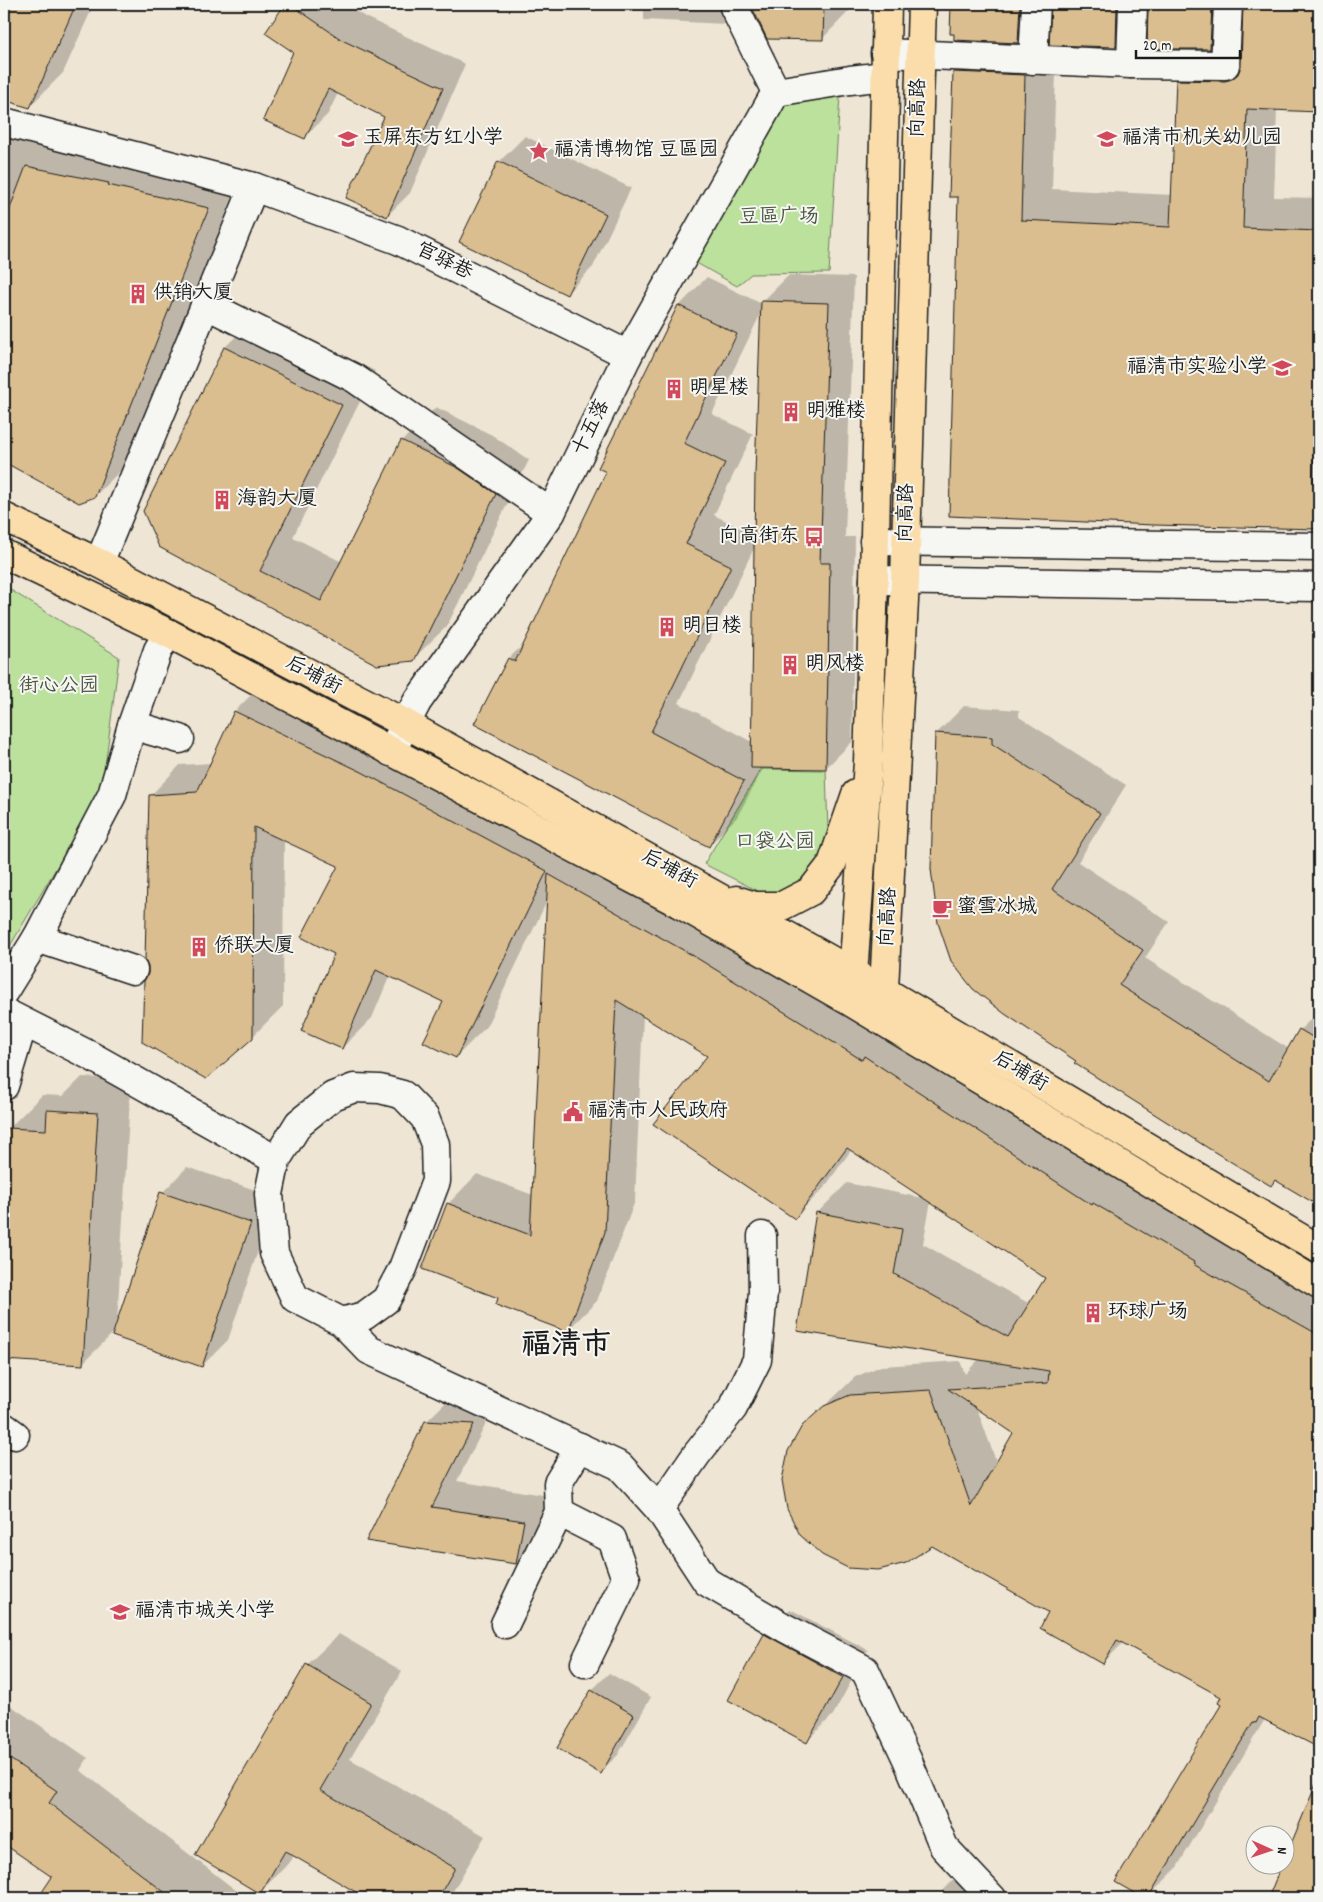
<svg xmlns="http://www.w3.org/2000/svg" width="1323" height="1902" viewBox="0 0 1323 1902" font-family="Dekko,'LXGW WenKai TC',sans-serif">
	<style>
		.green { fill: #bbe19d; stroke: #6c7e5c }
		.shadow { fill: #0003; fill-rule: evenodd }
		.building { fill: #dbbe8f; stroke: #1c1c1c }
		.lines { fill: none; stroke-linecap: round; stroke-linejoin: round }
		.street-casing { stroke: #1c1c1c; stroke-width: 31 }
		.primary-casing { stroke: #1c1c1c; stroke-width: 31 }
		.street { stroke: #f6f6f2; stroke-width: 28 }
		.primary { stroke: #faddab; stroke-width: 28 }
		.labels { text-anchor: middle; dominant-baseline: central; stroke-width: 4; stroke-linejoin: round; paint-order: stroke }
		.street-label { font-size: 20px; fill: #1c1c1c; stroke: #f6f6f2 }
		.poi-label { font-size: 20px; fill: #1c1c1c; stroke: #f6f6f2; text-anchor: start }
		.park-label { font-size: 20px; fill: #4c5743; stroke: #f6f6f2 }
		.town-label { font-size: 30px; font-weight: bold; fill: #1c1c1c; stroke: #f6f6f2 }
	</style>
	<rect width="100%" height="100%" fill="#eee5d4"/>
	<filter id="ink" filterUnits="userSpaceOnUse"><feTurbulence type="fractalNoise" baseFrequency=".02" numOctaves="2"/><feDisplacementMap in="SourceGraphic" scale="10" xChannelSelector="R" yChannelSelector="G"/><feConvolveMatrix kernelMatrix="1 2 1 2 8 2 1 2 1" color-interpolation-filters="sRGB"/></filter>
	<g filter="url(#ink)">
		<g class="green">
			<path d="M840 95 829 273 751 274 737 286 693 261 785 99Z"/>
			<path d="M4 586 119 657 102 791 4 956Z"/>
			<path d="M761 769 826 770 828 832 824 856 813 883 768 896 704 864Z"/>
		</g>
		<g class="shadow">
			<path d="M4 4H94L63 73 30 106 4 99Z"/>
			<path d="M286 4H345L365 17 465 64 410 193 387 216 386 116 338 93 328 114 305 137 295 52 267 32Z"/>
			<path d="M644 4H745L725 24 644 20Z"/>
			<path d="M752 4H856L822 39 768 38Z"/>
			<path d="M952 4H1050V10L1018 42 1051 43 1053 4H1242V16L1209 49H1243L1245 4H1319V110L1277 109 1274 197 1319 198V528L1154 524 960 196 954 72 986 41 951 32ZM1150 11 1209 48 1177 81 1173 195 1052 189 1057 44 1115 46Z"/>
			<path d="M4 121 241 175 129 462 95 496 79 502 4 460Z"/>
			<path d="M525 136 631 188 593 267 567 293 499 162Z"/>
			<path d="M789 275 854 277 845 537H855L852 742 826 768 764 767 737 817 709 846 476 723 509 658 527 641 608 472 679 306 707 277 762 304 763 301ZM762 311 756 536 714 515 753 434 712 414ZM756 544 752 742 679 703Z"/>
			<path d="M259 314 375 371 293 537 342 562 402 441 436 407 492 435 529 460 447 626 413 659 144 511 225 347Z"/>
			<path d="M265 681 392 742 1319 1289V1747L1265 1719 1176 1869 1147 1898 1117 1881 1222 1704 1223 1697 1124 1642 1103 1663 1050 1612 803 1427 855 1377 881 1366 960 1361 965 1374 980 1358 817 1213 847 1183 928 1199 852 1149 824 1188 794 1218 709 1056 643 1016 635 1201 597 1301 567 1331 500 1298 448 1204 477 1174 533 1195 548 899 486 1027 456 1057 444 1002 390 975 372 1018 342 1048 336 953 340 865 284 839 283 1006 252 1037 149 975 150 796 180 765 211 763 235 711ZM931 1201 1047 1277 1030 1304 923 1244ZM977 1408 1014 1433 997 1464Z"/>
			<path d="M964 706 1019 710V717L1126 785 1078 862 1169 922 1145 958 1289 1049 1300 1030 1319 1011V1205L1276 1179 1271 1184 1077 1061 937 733Z"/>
			<path d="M82 1077 131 1080 117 1323 162 1193 187 1167 276 1197 228 1340 202 1366 115 1331 83 1363 4 1359V1210L8 1129 42 1095 63 1096Z"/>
			<path d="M452 1396 499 1398 457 1481 549 1496 542 1537 516 1563 368 1540 426 1422Z"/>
			<path d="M790 1609 868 1650 833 1715 807 1741 765 1635Z"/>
			<path d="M339 1634 402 1671 350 1759 485 1836 449 1898H369L294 1855 291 1861 260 1892 307 1665Z"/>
			<path d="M609 1673 651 1697 618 1755 600 1772 559 1748 592 1690Z"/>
			<path d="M4 1701 88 1758 80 1770 246 1898H39L54 1877 4 1843Z"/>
			<path d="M1319 1778V1898H1280L1271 1895 1286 1864V1860Z"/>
			<path d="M971 1862 1005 1896H1011L1013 1898H936Z"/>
		</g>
		<g class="building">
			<path d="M4 4H76L30 108 4 100Z"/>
			<path d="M285 4H290L342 40 443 88 387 217 346 198 384 117 328 89 305 139 263 120 293 52 265 33Z"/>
			<path d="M752 4H824L823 40 767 39 752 7Z"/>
			<path d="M951 4H1020L1018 43 954 40V34H950Z"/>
			<path d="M1051 4H1117L1116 47 1049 45Z"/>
			<path d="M1148 4H1212L1210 49H1147Z"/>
			<path d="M1243 4H1319V112L1247 109 1243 228 1319 231V294L1313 482H1319V529L1154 525 949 516 958 197H949L953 72 1025 75 1021 220 1170 227 1176 80 1225 81 1232 79 1238 74 1241 66Z"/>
			<path d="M498 161 606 214 567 295 459 242Z"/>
			<path d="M26 166 109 183 108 185 209 208 95 497 79 503 4 462V224Z"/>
			<path d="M761 301 829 303 820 563H830L826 769 751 768 755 474Z"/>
			<path d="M678 305 737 334 684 443 725 463 686 544 731 566 651 732 744 781 709 847 474 724 508 658 515 662 606 472 598 468Z"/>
			<path d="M224 347 342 405 260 571 321 601 401 440 458 468 496 494 414 661 377 665 159 547 143 511Z"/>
			<path d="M234 711 362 772 547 871 456 1058 423 1042 443 1002 376 970 342 1049 301 1031 334 954 301 937 338 866 254 827 253 1038 206 1079 142 1042 144 981 148 974V967L145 960 149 795 197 792Z"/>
			<path d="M935 733 992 737V744L1100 813 1052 889 1143 950 1119 985 1269 1081 1299 1029 1319 1041V1206L1275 1180 1271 1186 1208 1148 1074 1063 1076 1061 1005 1014 973 989 951 961 938 923 931 869Z"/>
			<path d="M548 874 692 955 862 1060 864 1056 1092 1205 1093 1203 1194 1262 1193 1264 1319 1335V1748L1259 1717 1256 1723 1253 1722 1148 1898H1143L1115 1882 1221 1705 1218 1703 1221 1697 1117 1640 1103 1664 1040 1628 1048 1612 932 1546 906 1563 878 1570 848 1568 822 1555 800 1535 787 1509 782 1480 788 1451 802 1426 824 1406 850 1395 931 1390 971 1506 1013 1433 948 1389 1048 1383 1049 1371 797 1331 816 1212 902 1229 894 1274 1008 1337 1045 1278 847 1148 795 1219 653 1124 707 1056 616 1000 605 1232 568 1332 496 1305 498 1298 422 1269 447 1203 530 1235Z"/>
			<path d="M47 1110 98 1113 83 1365 4 1360V1187L7 1128 46 1130Z"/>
			<path d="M160 1192 251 1223 202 1367 112 1336Z"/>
			<path d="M425 1421 474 1424 432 1507 524 1521 516 1564 366 1541Z"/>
			<path d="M764 1634 843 1677 807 1743 728 1700Z"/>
			<path d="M306 1664 371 1703 320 1790 455 1868 438 1898H366L285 1851 260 1894 195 1855Z"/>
			<path d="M591 1690 634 1715 601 1774 557 1748Z"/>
			<path d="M4 1755 57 1791 49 1803 172 1898H38L52 1877 4 1844Z"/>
			<path d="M1319 1777V1898H1268L1282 1864H1286V1856Z"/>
		</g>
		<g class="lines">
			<defs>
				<g id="street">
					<path d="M734 4V7L776 92"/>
					<path d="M885 53 1131 64 1225 65 1228 4"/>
					<path d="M1033 60 1036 4"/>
					<path d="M1131 64 1133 4"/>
					<path d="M776 92 850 80 885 76"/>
					<path d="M4 122 254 187 398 240 628 355"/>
					<path d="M205 304 354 378 551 513"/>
					<path d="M874 541 1319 547"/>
					<path d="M99 563 254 187"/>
					<path d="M874 580 1319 587"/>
					<path d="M132 725 158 650 168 633"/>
					<path d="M391 752 417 702 551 513 628 355 776 92"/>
					<path d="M37 938 133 970"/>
					<path d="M4 991 37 938 112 795 132 725 180 739"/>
					<path d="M4 1012 91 1056 276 1160"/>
					<path d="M4 1086 23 1023"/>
					<path d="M342 1322 364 1316 386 1300 403 1268 436 1181 435 1144 425 1118 403 1095 380 1089 354 1088 333 1096 299 1123 276 1160 269 1194 274 1253 295 1298 342 1322 369 1350 620 1466 659 1509 707 1582 785 1628 865 1670 907 1759 944 1847 992 1898"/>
					<path d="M4 1427 15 1435"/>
					<path d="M659 1509 697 1454 733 1408 757 1360 763 1292 762 1236"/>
					<path d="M559 1512 612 1539 626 1579 585 1663"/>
					<path d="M505 1624 559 1512 558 1483 580 1447"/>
				</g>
				<g id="primary">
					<path d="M4 517 99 563 406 724 693 883 854 973 1319 1249"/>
					<path d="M4 554 168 633 680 904 851 1002 1319 1284"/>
					<path d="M736 900 755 906H782L811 891 832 864 856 794"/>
					<path d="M852 989 868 762 874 580 887 4"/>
					<path d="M883 1008 905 581 922 4"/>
				</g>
			</defs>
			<use href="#street" class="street-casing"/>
			<use href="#primary" class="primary-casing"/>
			<use href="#street" class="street"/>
			<use href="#primary" class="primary"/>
		</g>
	</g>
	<defs>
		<symbol id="school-bare" viewBox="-9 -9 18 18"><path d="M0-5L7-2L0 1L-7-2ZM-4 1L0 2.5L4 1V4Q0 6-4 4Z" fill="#d1495b" stroke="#f6f6f2" stroke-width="2.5" paint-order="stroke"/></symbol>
		<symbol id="sight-bare" viewBox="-9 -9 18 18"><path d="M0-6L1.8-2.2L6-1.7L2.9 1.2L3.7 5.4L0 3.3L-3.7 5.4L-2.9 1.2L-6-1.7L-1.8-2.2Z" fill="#d1495b" stroke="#f6f6f2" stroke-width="2.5" paint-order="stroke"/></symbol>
		<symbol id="building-bare" viewBox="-9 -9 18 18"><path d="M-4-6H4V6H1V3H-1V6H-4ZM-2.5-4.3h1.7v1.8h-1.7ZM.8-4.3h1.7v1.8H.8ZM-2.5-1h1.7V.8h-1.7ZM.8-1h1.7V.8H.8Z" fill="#d1495b" stroke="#f6f6f2" stroke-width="2.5" paint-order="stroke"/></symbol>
		<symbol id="bus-bare" viewBox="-9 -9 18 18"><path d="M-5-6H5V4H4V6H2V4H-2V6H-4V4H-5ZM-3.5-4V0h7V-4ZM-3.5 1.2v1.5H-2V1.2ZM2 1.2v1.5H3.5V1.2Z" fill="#d1495b" stroke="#f6f6f2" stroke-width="2.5" paint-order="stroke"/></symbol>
		<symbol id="cafe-bare" viewBox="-9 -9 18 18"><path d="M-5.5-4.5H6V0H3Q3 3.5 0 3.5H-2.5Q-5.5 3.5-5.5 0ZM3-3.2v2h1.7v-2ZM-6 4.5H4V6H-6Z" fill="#d1495b" stroke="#f6f6f2" stroke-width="2.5" paint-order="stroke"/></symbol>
		<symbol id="civic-bare" viewBox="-9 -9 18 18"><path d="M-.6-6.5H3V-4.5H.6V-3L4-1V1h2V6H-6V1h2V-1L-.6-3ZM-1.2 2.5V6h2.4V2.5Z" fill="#d1495b" stroke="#f6f6f2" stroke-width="2.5" paint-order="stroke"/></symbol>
	</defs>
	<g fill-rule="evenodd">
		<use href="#school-bare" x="334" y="125" width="28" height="28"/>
		<use href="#school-bare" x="1093" y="125" width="28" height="28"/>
		<use href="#sight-bare" x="525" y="137" width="28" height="28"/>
		<use href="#building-bare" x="124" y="280" width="28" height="28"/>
		<use href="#school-bare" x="1268" y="354" width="28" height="28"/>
		<use href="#building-bare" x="660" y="375" width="28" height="28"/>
		<use href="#building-bare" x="777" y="398" width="28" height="28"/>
		<use href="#building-bare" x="208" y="486" width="28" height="28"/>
		<use href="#bus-bare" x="800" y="523" width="28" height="28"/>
		<use href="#building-bare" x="653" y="613" width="28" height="28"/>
		<use href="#building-bare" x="776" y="651" width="28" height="28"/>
		<use href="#cafe-bare" x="928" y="894" width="28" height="28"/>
		<use href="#building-bare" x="185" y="933" width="28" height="28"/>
		<use href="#civic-bare" x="559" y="1098" width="28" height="28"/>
		<use href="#building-bare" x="1079" y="1299" width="28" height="28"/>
		<use href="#school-bare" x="106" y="1598" width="28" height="28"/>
	</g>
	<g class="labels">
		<g class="street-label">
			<text transform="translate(919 108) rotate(-88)">向高路</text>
			<text transform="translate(444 262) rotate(26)">官驿巷</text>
			<text transform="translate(592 428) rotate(-64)">十五落</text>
			<text transform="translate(907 513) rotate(-88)">向高路</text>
			<text transform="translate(313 676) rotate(28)">后埔街</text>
			<text transform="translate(669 870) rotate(29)">后埔街</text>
			<text transform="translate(889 917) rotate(-87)">向高路</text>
			<text transform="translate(1020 1072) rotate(31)">后埔街</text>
		</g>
		<g class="poi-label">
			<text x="363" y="139">玉屏东方红小学</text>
			<text x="1122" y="139">福清市机关幼儿园</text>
			<text x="554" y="151">福清博物馆 豆區园</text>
			<text x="153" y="294">供销大厦</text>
			<text x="1267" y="368" text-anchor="end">福清市实验小学</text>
			<text x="689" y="389">明星楼</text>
			<text x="806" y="412">明雅楼</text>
			<text x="237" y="500">海韵大厦</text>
			<text x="799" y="537" text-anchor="end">向高街东</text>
			<text x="682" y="627">明日楼</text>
			<text x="805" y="665">明风楼</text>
			<text x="957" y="908">蜜雪冰城</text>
			<text x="214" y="947">侨联大厦</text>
			<text x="588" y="1112">福清市人民政府</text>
			<text x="1108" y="1313">环球广场</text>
			<text x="135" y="1612">福清市城关小学</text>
		</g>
		<g class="park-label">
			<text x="779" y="218">豆區广场</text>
			<text x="59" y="687">街心公园</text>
			<text x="775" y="843">口袋公园</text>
		</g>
		<g class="town-label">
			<text x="566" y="1347">福清市</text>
		</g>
	</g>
	<rect width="1323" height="1902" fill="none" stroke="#f6f6f2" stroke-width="20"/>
	<rect x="10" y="10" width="1303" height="1882" fill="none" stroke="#1c1c1c" stroke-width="2" filter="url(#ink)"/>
	<g transform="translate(1270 1850) rotate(93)"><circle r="24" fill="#f6f6f2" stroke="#9f9f9c"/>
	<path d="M0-4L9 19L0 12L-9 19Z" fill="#d1495b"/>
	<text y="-8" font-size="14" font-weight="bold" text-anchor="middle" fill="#1c1c1c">N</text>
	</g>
	<path d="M1136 50v8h104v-8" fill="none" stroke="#1c1c1c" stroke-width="2.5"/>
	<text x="1143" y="50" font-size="15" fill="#1c1c1c" stroke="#f6f6f2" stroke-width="4" paint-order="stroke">20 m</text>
</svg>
